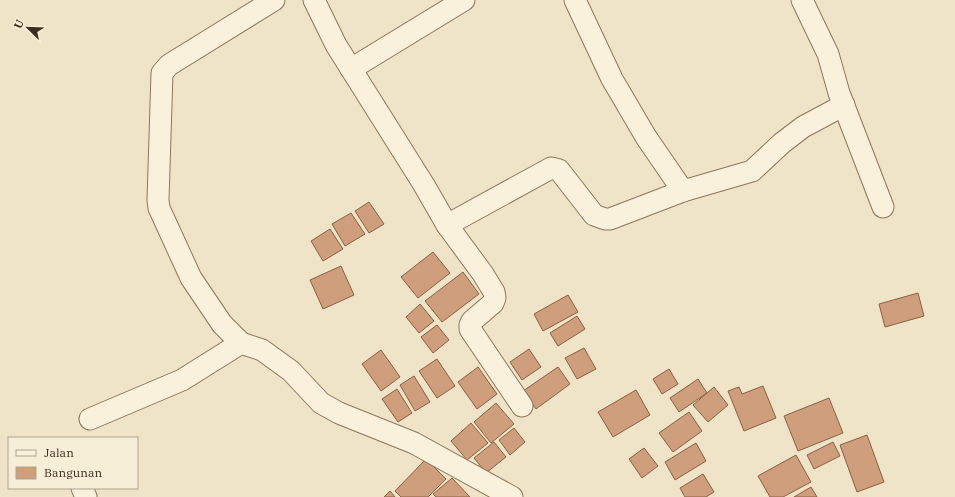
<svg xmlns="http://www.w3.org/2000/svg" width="955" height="497" viewBox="0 0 955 497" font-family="'IBM Plex Serif',serif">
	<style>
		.building { fill: #cf9f7d; stroke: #8d5f41 }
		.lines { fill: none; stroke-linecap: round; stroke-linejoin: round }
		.minor-casing { stroke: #8d765c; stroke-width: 23 }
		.minor { stroke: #faf1dc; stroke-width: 21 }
	</style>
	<rect width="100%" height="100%" fill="#f0e4c8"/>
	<g class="building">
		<path d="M369 202 384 224 369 233 355 211Z"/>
		<path d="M351 213 365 234 345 246 332 224Z"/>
		<path d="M330 229 343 249 323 261 311 241Z"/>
		<path d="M433 252 450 273 418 298 401 277Z"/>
		<path d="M341 266 354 295 323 309 310 280Z"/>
		<path d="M463 272 479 294 442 322 425 301Z"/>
		<path d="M918 293 924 316 885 327 879 304Z"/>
		<path d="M568 295 578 312 543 331 534 314Z"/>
		<path d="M420 304 434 321 419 333 406 317Z"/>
		<path d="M577 316 585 329 558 346 550 333Z"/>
		<path d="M437 325 449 340 433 353 421 337Z"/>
		<path d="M584 348 596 369 577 379 565 358Z"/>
		<path d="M529 349 541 367 522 380 510 362Z"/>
		<path d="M381 350 400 377 381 391 362 364Z"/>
		<path d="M437 359 455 386 437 398 419 371Z"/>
		<path d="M478 367 497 394 477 409 458 382Z"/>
		<path d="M558 367 570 384 536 409 523 391Z"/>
		<path d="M669 369 678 384 662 394 653 379Z"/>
		<path d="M414 376 430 402 415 411 400 385Z"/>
		<path d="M698 379 707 393 679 412 670 398Z"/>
		<path d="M763 386 776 418 744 431 728 391 739 387 742 394Z"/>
		<path d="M714 387 728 405 708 422 693 405Z"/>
		<path d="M397 389 412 413 398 422 382 399Z"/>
		<path d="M636 390 650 415 613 437 598 412Z"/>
		<path d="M829 398 843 433 798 451 784 416Z"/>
		<path d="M496 403 514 424 491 443 474 422Z"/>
		<path d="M689 412 702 431 673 452 659 433Z"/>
		<path d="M471 423 488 443 467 460 451 441Z"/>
		<path d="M514 428 525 442 510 455 499 440Z"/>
		<path d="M867 435 884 482 857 492 840 445Z"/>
		<path d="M494 442 506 457 486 473 474 458Z"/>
		<path d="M833 442 840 456 814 469 807 455Z"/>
		<path d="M696 443 706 461 675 480 665 462Z"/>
		<path d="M644 448 658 466 642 478 629 459Z"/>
		<path d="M796 455 811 482 783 497H770L758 476Z"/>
		<path d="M426 459 446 479 428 497H401L395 491Z"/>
		<path d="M703 474 714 492 706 497H685L680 488Z"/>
		<path d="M452 478 470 497H436L433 494Z"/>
		<path d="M811 487 817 497H794Z"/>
		<path d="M390 491 395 497H384Z"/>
	</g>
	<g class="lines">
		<defs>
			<g id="minor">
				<path d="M274 0 169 65 162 73 158 200 159 208 191 278 222 324 241 343 262 350 291 371 321 403 339 413 414 443 512 497"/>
				<path d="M314 0 336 45 424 185 447 225 483 274 494 292 495 298 493 303 472 321 470 325V329L522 406"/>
				<path d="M575 0 612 79 646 137 683 191"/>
				<path d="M802 0 828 54 839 93 883 207"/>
				<path d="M351 69 464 0"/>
				<path d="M447 225 551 168 559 170 594 215 605 219H610L683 191 752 171 782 143 803 127 844 105"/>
				<path d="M90 419 182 380 241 343"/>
				<path d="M82 488 86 497"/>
			</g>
		</defs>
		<use href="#minor" class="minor-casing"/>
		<use href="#minor" class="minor"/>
	</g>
	<rect x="8" y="437" width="130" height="52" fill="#f7eed8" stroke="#ada18e"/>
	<rect x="16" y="450" width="20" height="6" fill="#faf1dc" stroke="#ada18e"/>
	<text x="44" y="457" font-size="12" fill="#3d2e20">Jalan</text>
	<rect x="16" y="467" width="20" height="12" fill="#cf9f7d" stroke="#ada18e"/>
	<text x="44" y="477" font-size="12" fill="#3d2e20">Bangunan</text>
	<g transform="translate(28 28) rotate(293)" stroke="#f7eed8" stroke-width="3" paint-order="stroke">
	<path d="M0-3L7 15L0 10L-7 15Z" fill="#3d2e20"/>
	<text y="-6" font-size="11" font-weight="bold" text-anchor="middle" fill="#3d2e20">U</text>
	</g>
</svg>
